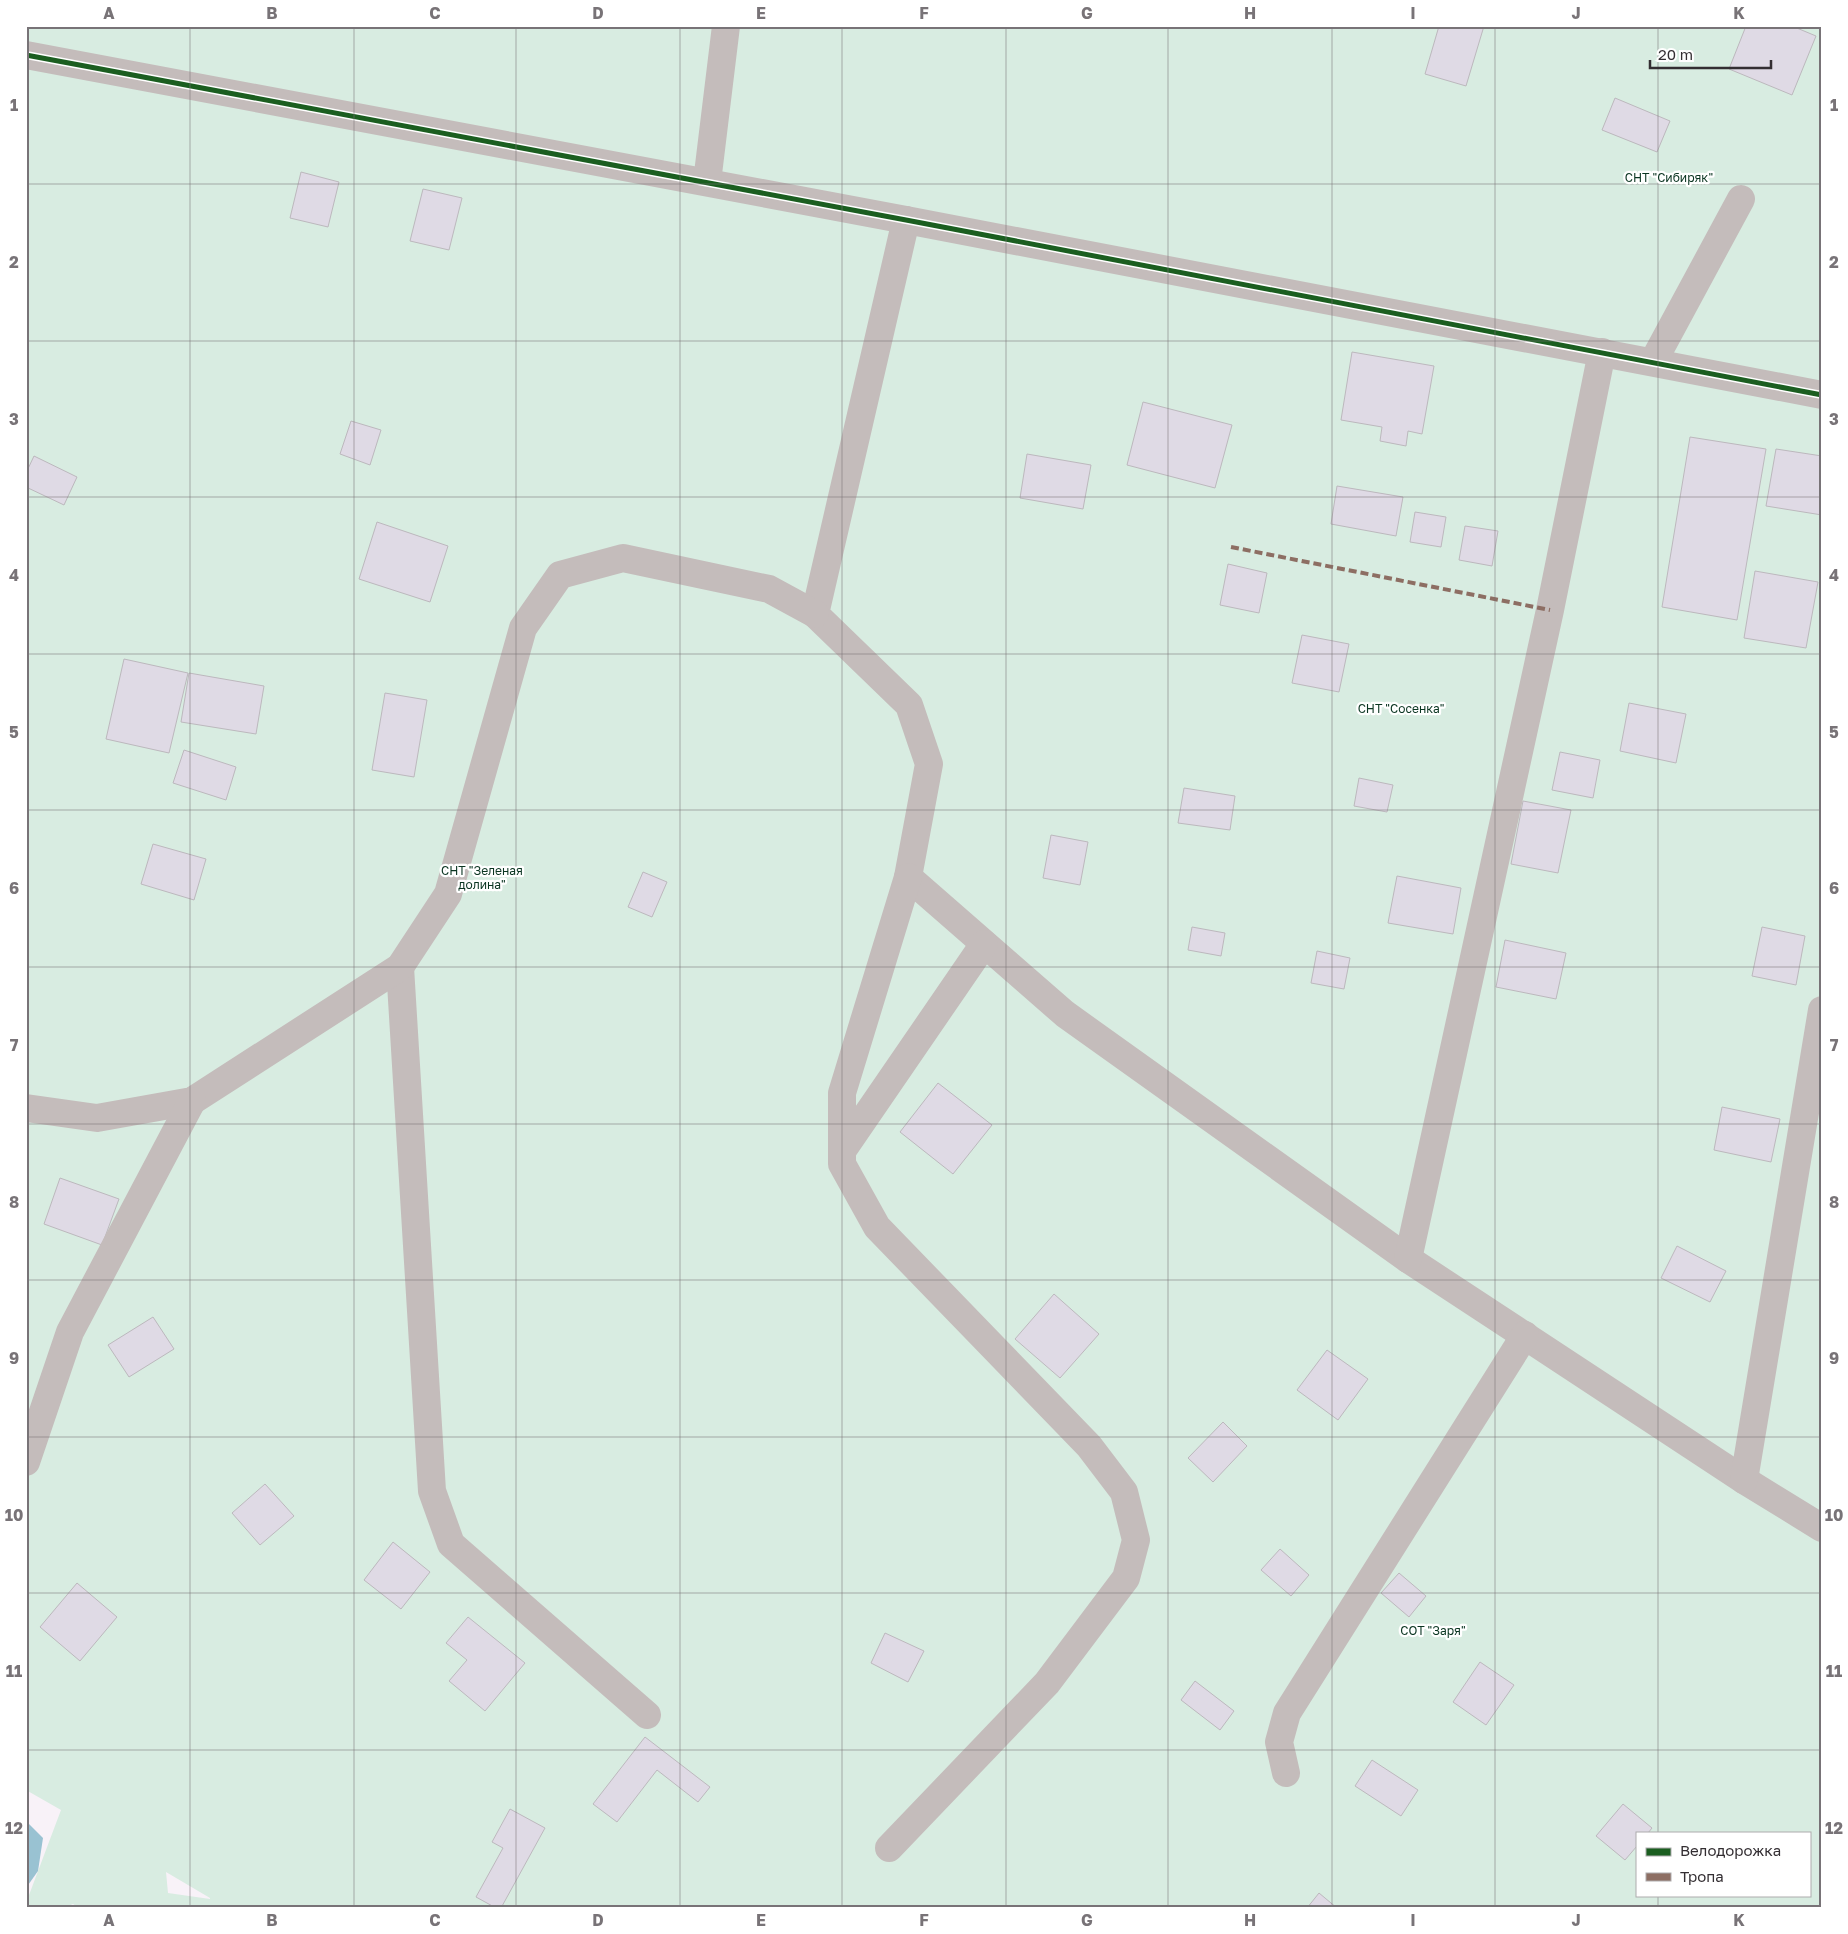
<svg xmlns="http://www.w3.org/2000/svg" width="1848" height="1934" viewBox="0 0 1848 1934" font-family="'Golos Text',sans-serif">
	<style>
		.green { fill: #d8ece1; fill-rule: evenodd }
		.water { fill: #99c2d2 }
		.building { fill: #dfdae5; stroke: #bcb8bd }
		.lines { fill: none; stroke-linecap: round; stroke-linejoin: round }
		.minor { stroke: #c4bcbb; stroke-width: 28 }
		.quiet { stroke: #8d6e63; stroke-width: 4; stroke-dasharray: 8 4; stroke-linecap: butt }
		.cycleway-casing { stroke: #fff; stroke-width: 8 }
		.cycleway { stroke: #1b5e20; stroke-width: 5 }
		.grid { fill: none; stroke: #787377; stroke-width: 1; stroke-opacity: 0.55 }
		.labels { text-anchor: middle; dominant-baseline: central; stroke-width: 4.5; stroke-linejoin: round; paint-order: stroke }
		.park-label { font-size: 12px; fill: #0a3521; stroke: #fff }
		.neatline { fill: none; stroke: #787377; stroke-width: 2 }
		.grid-label { font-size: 16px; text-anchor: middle; font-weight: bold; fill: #787377 }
	</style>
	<rect width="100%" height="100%" fill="#f8f2f8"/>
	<path class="green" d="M26 26H1822V1908H79L73 1904 63 1908H26V1903L61 1810 26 1790ZM1637 1833H1809V1895H1637ZM166 1872 210 1898V1899L168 1893Z"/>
	<path class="water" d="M26 1821 43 1838 38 1871 26 1888Z"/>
	<g class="building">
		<path d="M1439 26H1484L1466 86 1425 74Z"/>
		<path d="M1746 26H1792L1816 36 1792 95 1729 69Z"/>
		<path d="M1615 98 1670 121 1657 152 1602 130Z"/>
		<path d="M301 172 339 182 328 227 290 218Z"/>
		<path d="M423 189 462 198 449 250 410 241Z"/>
		<path d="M1352 352 1434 366 1422 434 1408 431 1406 446 1380 441 1382 427 1341 420Z"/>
		<path d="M1143 402 1232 425 1215 488 1127 465Z"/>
		<path d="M351 421 381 430 370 465 340 454Z"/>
		<path d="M1690 437 1766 449 1737 620 1662 607Z"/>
		<path d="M1776 449 1822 456V515L1766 506Z"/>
		<path d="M1027 454 1091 465 1083 509 1020 498Z"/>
		<path d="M34 456 77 477 64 505 26 487V473Z"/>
		<path d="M1337 486 1403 497 1396 536 1331 524Z"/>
		<path d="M1415 512 1446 517 1441 547 1410 542Z"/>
		<path d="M377 522 448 546 430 602 359 579Z"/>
		<path d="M1465 526 1498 531 1492 566 1459 560Z"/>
		<path d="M1228 564 1267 573 1259 613 1220 605Z"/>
		<path d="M1755 571 1818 582 1806 648 1744 638Z"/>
		<path d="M1302 635 1349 644 1339 692 1292 683Z"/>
		<path d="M124 659 188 673 169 753 106 739Z"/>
		<path d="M189 673 264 686 256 734 181 722Z"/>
		<path d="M385 693 427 700 414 777 372 770Z"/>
		<path d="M1629 703 1686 714 1676 763 1620 751Z"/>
		<path d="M184 750 236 767 226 800 173 783Z"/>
		<path d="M1560 752 1600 760 1593 798 1552 790Z"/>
		<path d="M1359 778 1393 785 1387 812 1354 806Z"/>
		<path d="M1184 788 1235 796 1230 830 1178 823Z"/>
		<path d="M1523 801 1571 810 1558 873 1511 864Z"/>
		<path d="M1051 835 1088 842 1080 885 1043 878Z"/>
		<path d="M153 844 206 859 194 900 141 884Z"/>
		<path d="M643 872 667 882 652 917 628 907Z"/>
		<path d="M1397 876 1461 888 1453 934 1388 923Z"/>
		<path d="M1192 927 1225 933 1221 956 1188 950Z"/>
		<path d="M1762 927 1805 936 1796 985 1752 976Z"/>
		<path d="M1505 940 1566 953 1556 999 1496 987Z"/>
		<path d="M1317 951 1350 958 1344 989 1311 983Z"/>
		<path d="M938 1083 992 1125 953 1174 900 1132Z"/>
		<path d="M1722 1107 1780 1119 1771 1162 1714 1150Z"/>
		<path d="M60 1178 119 1199 102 1245 44 1224Z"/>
		<path d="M1677 1246 1726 1271 1710 1302 1661 1278Z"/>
		<path d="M1054 1294 1099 1334 1060 1378 1015 1339Z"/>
		<path d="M153 1317 174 1349 129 1377 108 1345Z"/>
		<path d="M1327 1350 1368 1379 1338 1420 1297 1390Z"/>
		<path d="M1223 1422 1247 1446 1213 1482 1188 1458Z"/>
		<path d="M265 1484 294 1516 260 1545 232 1513Z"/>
		<path d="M393 1542 430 1572 401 1609 364 1580Z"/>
		<path d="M1280 1549 1309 1575 1291 1596 1261 1570Z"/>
		<path d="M1399 1573 1426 1596 1409 1617 1381 1593Z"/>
		<path d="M77 1583 117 1617 80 1661 40 1627Z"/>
		<path d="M468 1617 525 1663 485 1711 449 1681 467 1660 446 1643Z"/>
		<path d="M885 1633 924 1651 908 1682 871 1663Z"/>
		<path d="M1480 1662 1514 1685 1486 1725 1453 1702Z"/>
		<path d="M1195 1681 1234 1711 1220 1730 1181 1700Z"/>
		<path d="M645 1737 710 1787 698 1802 657 1770 617 1822 593 1804Z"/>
		<path d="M1372 1760 1418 1790 1401 1816 1355 1786Z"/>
		<path d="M1623 1804 1652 1828 1648 1833H1637V1846L1625 1860 1596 1836Z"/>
		<path d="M510 1809 545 1828 501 1908H496L476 1897 503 1848 492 1842Z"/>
		<path d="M1319 1893 1337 1908H1307Z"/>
	</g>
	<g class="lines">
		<g class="minor">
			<path d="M26 55 906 220 1822 395"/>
			<path d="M707 182 726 26"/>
			<path d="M906 220 815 614 909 705 929 764 908 877 1065 1014 1408 1259 1744 1480 1822 1528"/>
			<path d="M1653 362 1741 199"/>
			<path d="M400 967 432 1491 451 1544 647 1715"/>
			<path d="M26 1108 97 1118 192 1101 400 967 448 894 523 628 560 575 623 558 769 589 815 614"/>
			<path d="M842 1151 984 944"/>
			<path d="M1408 1259 1550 610 1602 352"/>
			<path d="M26 1462 70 1332 192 1101"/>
			<path d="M1744 1480 1822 1010"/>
			<path d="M1286 1773 1279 1742 1287 1713 1525 1335"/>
			<path d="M889 1848 1047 1683 1126 1578 1136 1540 1124 1492 1089 1446 877 1227 842 1164V1093L908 877"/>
		</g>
		<path class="quiet" d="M1231 547 1550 610"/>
		<defs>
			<path id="cycleway" d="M26 55 906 220 1822 395"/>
		</defs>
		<use href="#cycleway" class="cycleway-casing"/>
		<use href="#cycleway" class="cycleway"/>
	</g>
	<path class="grid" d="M190 26V1908M354 26V1908M516 26V1908M680 26V1908M842 26V1908M1006 26V1908M1168 26V1908M1332 26V1908M1495 26V1908M1658 26V1833M26 184H1822M26 341H1822M26 497H1822M26 654H1822M26 810H1822M26 967H1822M26 1124H1822M26 1280H1822M26 1437H1822M26 1593H1822M26 1750H1822M1658 1895V1908"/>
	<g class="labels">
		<g class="park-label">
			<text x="1669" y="177">СНТ "Сибиряк"</text>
			<text x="1401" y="708">СНТ "Сосенка"</text>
			<text x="482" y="870">СНТ "Зеленая<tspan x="482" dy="14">долина"</tspan></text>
			<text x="1433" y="1630">СОТ "Заря"</text>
		</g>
	</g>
	<rect width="1848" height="1934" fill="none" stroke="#ffffff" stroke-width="55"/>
	<rect x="1636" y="1832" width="175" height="65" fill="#ffffff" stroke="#adabad"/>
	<rect x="1646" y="1848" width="25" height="8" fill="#1b5e20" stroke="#adabad"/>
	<text x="1680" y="1856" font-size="15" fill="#332e32">Велодорожка</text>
	<rect x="1646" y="1873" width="25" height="8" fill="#8d6e63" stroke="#adabad"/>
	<text x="1680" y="1882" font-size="15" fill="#332e32">Тропа</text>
	<path d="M1650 60v8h121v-8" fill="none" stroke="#332e32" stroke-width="2.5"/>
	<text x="1658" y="60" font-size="15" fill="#332e32" stroke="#ffffff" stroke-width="4" paint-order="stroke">20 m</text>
	<rect x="28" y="28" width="1792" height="1878" class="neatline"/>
	<g class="grid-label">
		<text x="109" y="19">A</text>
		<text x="272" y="19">B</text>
		<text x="435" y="19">C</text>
		<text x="598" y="19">D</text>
		<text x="761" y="19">E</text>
		<text x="924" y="19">F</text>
		<text x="1087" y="19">G</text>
		<text x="1250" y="19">H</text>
		<text x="1413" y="19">I</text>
		<text x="1576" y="19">J</text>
		<text x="1739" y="19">K</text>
		<text x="14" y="111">1</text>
		<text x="1834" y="111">1</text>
		<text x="14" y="268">2</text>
		<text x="1834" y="268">2</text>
		<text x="14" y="425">3</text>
		<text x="1834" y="425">3</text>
		<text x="14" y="581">4</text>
		<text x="1834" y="581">4</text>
		<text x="14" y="738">5</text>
		<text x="1834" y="738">5</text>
		<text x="14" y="894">6</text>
		<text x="1834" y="894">6</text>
		<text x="14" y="1051">7</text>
		<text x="1834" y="1051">7</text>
		<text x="14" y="1208">8</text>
		<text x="1834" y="1208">8</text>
		<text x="14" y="1364">9</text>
		<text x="1834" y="1364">9</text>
		<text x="14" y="1521">10</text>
		<text x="1834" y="1521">10</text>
		<text x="14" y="1677">11</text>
		<text x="1834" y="1677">11</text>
		<text x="14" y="1834">12</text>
		<text x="1834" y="1834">12</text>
		<text x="109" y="1926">A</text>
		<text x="272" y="1926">B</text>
		<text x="435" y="1926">C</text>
		<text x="598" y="1926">D</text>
		<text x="761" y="1926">E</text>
		<text x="924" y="1926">F</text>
		<text x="1087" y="1926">G</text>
		<text x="1250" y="1926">H</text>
		<text x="1413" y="1926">I</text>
		<text x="1576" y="1926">J</text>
		<text x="1739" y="1926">K</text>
	</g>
</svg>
